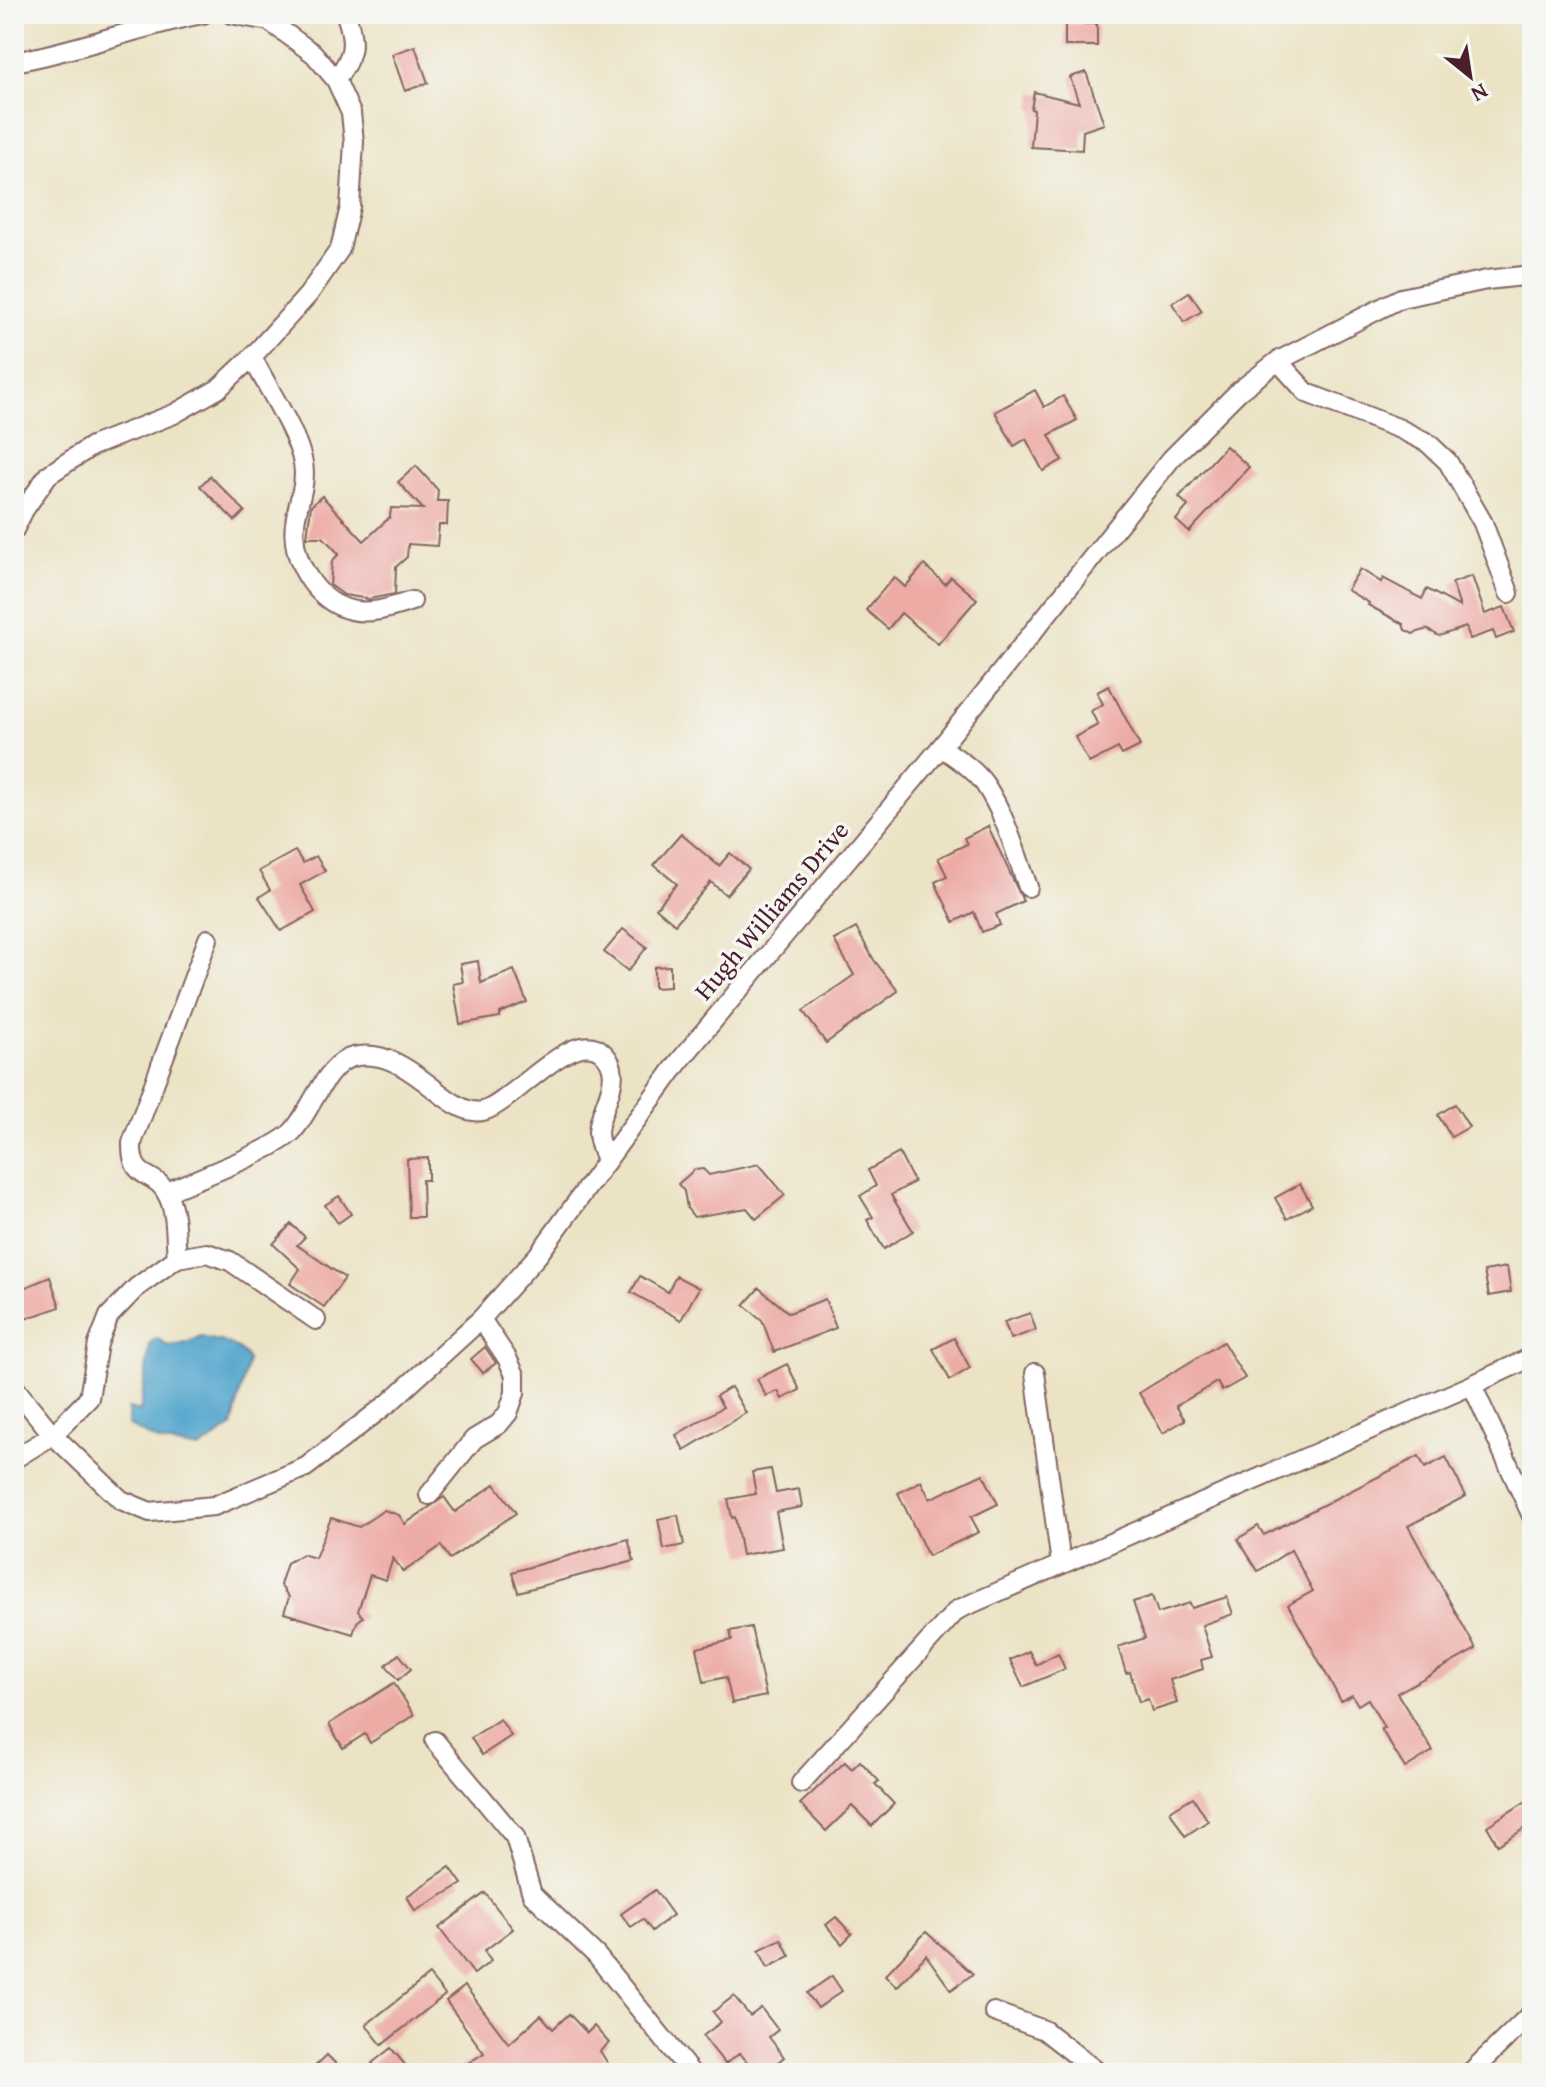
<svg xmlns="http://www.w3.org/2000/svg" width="1546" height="2087" viewBox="0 0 1546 2087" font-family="'Gentium Book Plus',serif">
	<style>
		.water { fill: #50a4cc; stroke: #4d627c; stroke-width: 2 }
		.building { fill: #edaba6 }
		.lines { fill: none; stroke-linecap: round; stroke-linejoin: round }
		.minor-casing { stroke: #836461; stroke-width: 22 }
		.minor { stroke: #fff; stroke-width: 18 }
		.labels { text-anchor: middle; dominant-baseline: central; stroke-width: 7; stroke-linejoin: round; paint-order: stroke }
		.street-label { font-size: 26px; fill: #4a1f2b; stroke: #f6f6f2 }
	</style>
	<rect width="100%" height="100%" fill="#f6f6f2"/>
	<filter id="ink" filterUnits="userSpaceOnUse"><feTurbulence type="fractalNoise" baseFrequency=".0125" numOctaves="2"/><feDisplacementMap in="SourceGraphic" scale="16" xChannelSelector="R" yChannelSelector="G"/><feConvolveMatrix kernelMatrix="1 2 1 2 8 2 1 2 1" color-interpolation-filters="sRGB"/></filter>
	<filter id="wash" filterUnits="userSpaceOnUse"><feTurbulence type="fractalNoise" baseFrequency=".006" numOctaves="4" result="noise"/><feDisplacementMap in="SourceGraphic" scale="32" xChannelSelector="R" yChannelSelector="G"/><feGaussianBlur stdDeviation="1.8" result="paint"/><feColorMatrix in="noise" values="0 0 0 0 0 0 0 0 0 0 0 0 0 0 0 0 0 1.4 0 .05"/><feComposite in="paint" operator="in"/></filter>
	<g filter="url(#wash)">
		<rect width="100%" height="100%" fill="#ece3c5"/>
		<path class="water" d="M201 1337C220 1341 238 1343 248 1360L232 1427 199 1449 159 1442 128 1425V1409L140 1412 150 1343 157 1338 168 1346 183 1344Z"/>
		<g id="blocks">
			<g class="building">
				<rect x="1065" y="24" width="32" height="22"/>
				<path d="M415 46 428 83 405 91 392 54Z"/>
				<path d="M1086 72 1104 124 1083 131 1082 150 1031 147 1034 110 1031 109 1034 92 1079 103 1070 77Z"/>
				<path d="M1189 292 1202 311 1184 322 1172 303Z"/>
				<path d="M1035 390 1044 407 1063 396 1077 420 1049 435 1062 460 1043 471 1026 439 1014 446 995 412Z"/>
				<path d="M1226 446 1249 467 1189 532 1176 520 1188 506 1179 497Z"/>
				<path d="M416 466 438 490 437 501H448L447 525H439L437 546 408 544 407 557 396 567 395 594 369 599 344 595 330 585 332 561 339 554 323 537H307L311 506 322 496 364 541 390 517 391 508 423 509 398 482Z"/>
				<path d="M210 476 245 511 235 521 200 486Z"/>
				<path d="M924 565 945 584 951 577 977 599 938 644 901 613 888 629 866 610 894 577 905 587Z"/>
				<path d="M1360 569 1381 582 1383 578 1422 599 1427 589 1460 607 1452 583 1472 576 1485 614 1504 607 1514 632 1496 639 1493 631 1470 639 1466 627 1439 636 1427 629 1413 634 1405 630 1403 624 1368 605 1369 603 1347 590Z"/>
				<path d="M1109 686 1140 746 1122 755 1118 748 1089 763 1075 737 1098 725 1091 711 1103 704 1097 692Z"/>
				<path d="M988 826 1023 901 996 914 1000 925 982 932 974 912 954 922 935 882 947 876 938 858 967 844 964 838Z"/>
				<path d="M681 834 719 866 730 853 749 869 726 895 711 882 675 924 656 908 677 884 654 865Z"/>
				<path d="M295 851 303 863 316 856 325 871 300 885 315 912 281 931 259 897 270 890 259 871Z"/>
				<path d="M856 928 874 960 898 991 826 1043 803 1011 854 975 834 940Z"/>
				<path d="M623 929 647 947 628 971 604 952Z"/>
				<path d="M478 961 481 983 514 970 527 1002 500 1013V1017L460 1024 453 984 463 982 460 964Z"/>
				<path d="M670 966V987L654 988V967Z"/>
				<path d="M1455 1104 1469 1127 1451 1137 1438 1115Z"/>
				<path d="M899 1153 914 1182 891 1195 913 1231 884 1249 867 1220 873 1217 860 1196 876 1186 868 1170Z"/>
				<path d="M428 1158V1180H422L423 1217H409L407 1159Z"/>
				<path d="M759 1164 785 1195 756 1219 747 1208 694 1217 687 1208 684 1191 678 1184 694 1170 703 1169 709 1175Z"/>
				<path d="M1300 1184 1312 1205 1287 1219 1275 1198Z"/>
				<path d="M339 1196 351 1214 338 1223 325 1205Z"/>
				<path d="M291 1224 305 1237 297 1245 345 1278 324 1307 290 1284 300 1269 273 1244Z"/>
				<path d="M1507 1267 1511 1292 1489 1296 1484 1271Z"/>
				<path d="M640 1276 668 1292 676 1276 699 1288 681 1320 631 1292Z"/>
				<path d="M50 1277 60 1307 25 1319 16 1291Z"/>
				<path d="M759 1288 789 1313 825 1299 836 1328 774 1352 762 1320 744 1305Z"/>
				<path d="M1030 1313 1036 1330 1011 1339 1004 1322Z"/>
				<path d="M954 1338 970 1368 950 1380 933 1349Z"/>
				<path d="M1223 1342 1245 1378 1222 1391 1217 1382 1176 1406 1185 1420 1163 1433 1139 1393Z"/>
				<path d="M485 1347 496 1363 483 1373 471 1359Z"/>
				<path d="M787 1364 800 1390 782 1399 778 1391 766 1396 757 1379Z"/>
				<path d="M731 1387 746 1413 684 1450 676 1435 723 1407 716 1396Z"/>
				<path d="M1419 1456 1425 1468 1446 1457 1466 1496 1408 1526 1476 1649 1397 1693 1433 1751 1405 1768 1381 1729 1384 1728 1368 1699 1358 1705 1352 1695 1341 1701 1288 1605 1313 1591 1291 1550 1258 1571 1238 1539 1258 1526 1264 1535Z"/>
				<path d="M771 1469 776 1493 799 1489 802 1507 776 1512 783 1548 742 1555 735 1517 732 1518 728 1499 756 1494 752 1472Z"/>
				<path d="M983 1474 998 1504 971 1517 979 1532 928 1556 898 1493 921 1481 930 1499Z"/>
				<path d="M495 1484 516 1513 450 1559 441 1546 403 1572 393 1558 386 1580 370 1575 358 1611 363 1617 357 1622 353 1634 284 1613 289 1597 280 1585 287 1563 302 1554 315 1558 331 1518 359 1527 384 1510 399 1515 405 1524 444 1497 455 1512Z"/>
				<path d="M678 1515 684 1545 664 1549 658 1519Z"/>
				<path d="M628 1539 634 1561 518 1592 512 1572Z"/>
				<path d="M1152 1596 1158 1613 1190 1603 1192 1608 1227 1597 1233 1614 1202 1625 1212 1657 1201 1660 1203 1669 1170 1680 1177 1703 1152 1711 1148 1699 1139 1702 1130 1672 1126 1673 1118 1647 1145 1638 1133 1602Z"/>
				<path d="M751 1627 766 1696 732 1703 726 1677 704 1682 697 1648 732 1640 730 1631Z"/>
				<path d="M1029 1651 1036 1665 1058 1653 1065 1669 1023 1687 1010 1660Z"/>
				<path d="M399 1654 411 1669 398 1680 386 1665Z"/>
				<path d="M394 1683 414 1715 370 1743 365 1734 343 1748 329 1724Z"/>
				<path d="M500 1719 511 1736 482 1755 471 1738Z"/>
				<path d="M860 1761 879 1781 875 1784 894 1804 872 1826 852 1806 826 1831 800 1804 845 1762 852 1769Z"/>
				<path d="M1193 1797 1208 1821 1185 1836 1170 1811Z"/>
				<path d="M1525 1802 1532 1813V1824L1498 1845 1487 1826Z"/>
				<path d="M450 1867 462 1884 415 1911 407 1896Z"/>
				<path d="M655 1890 673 1915 652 1931 643 1919 631 1927 621 1914Z"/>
				<path d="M485 1893 513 1929 484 1951 491 1961 474 1974 439 1928Z"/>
				<path d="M836 1917 852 1934 842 1944 826 1925Z"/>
				<path d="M926 1932 973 1974 951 1990 926 1955 897 1987 885 1975Z"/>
				<path d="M781 1939 790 1956 768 1968 759 1950Z"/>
				<path d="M429 1975 445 1995 382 2045 366 2025Z"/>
				<path d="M832 1976 842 1991 818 2008 807 1993Z"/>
				<path d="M465 1986 509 2044 541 2015 553 2029 569 2014 587 2033 594 2026 609 2043 600 2051 614 2073H452L484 2053 446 2001Z"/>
				<path d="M734 1996 750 2016 761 2008 778 2030 769 2037 784 2057 764 2073H756L740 2053 725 2064 703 2036 721 2022 713 2012Z"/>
				<path d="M391 2048 412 2073H381L372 2063Z"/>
				<path d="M327 2055 345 2073H308Z"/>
			</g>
		</g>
	</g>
	<g filter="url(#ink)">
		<use href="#blocks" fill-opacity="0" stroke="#836461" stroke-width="2"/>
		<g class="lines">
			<defs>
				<g id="minor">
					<path d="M14 62C78 51 139 26 203 14"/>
					<path d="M336 80C354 54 356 45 346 14"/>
					<path d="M252 357C267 387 297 432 303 463 307 485 297 503 295 524 290 559 316 602 351 610 371 615 393 607 412 601"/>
					<path d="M1278 361 1307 393 1400 429 1428 443 1448 462 1483 523 1509 593"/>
					<path d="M14 530 24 510 48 475 92 446 174 414 218 389 252 357 308 295 340 249 350 207 354 142 351 113 336 80 314 54 269 21 231 14"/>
					<path d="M941 747C956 758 973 768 984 783 1005 814 1016 853 1028 887"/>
					<path d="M167 1192C195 1179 274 1151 293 1131 311 1111 326 1063 353 1057 409 1044 447 1119 483 1111 512 1104 573 1025 602 1052 628 1075 599 1106 598 1132 598 1143 603 1152 606 1161"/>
					<path d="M177 1258C175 1239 177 1214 168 1196 155 1168 131 1184 132 1143L208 939"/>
					<path d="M1532 1357 1472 1385 1532 1516"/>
					<path d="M1035 1373 1061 1564"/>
					<path d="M14 1387 53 1435 121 1500 150 1512 214 1506 306 1467 390 1402 481 1319 538 1255 678 1063 941 747 1171 459 1239 391 1278 361 1401 298 1487 280 1532 275"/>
					<path d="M14 1459 53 1435 89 1398 98 1344 109 1316 137 1287 177 1258 207 1253 230 1261 316 1320"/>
					<path d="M429 1495 474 1439 499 1424 508 1413 515 1393V1375L507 1358 481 1319"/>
					<path d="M435 1741 515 1837 532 1894 596 1955 691 2073"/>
					<path d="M801 1783 957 1610 1472 1385"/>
					<path d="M994 2012 1044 2030 1099 2073"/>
					<path d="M1470 2073 1532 2013"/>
				</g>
			</defs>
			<use href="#minor" class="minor-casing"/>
			<use href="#minor" class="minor"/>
		</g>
	</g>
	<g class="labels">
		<g class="street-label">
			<text transform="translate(771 910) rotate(-50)">Hugh Williams Drive</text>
		</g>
	</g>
	<rect width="1546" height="2087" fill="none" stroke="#f6f6f2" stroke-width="48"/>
	<g transform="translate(1470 76) rotate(150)" stroke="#f6f6f2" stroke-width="6" paint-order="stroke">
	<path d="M0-6L14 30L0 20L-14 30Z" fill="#4a1f2b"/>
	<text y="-12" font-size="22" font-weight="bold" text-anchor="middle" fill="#4a1f2b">N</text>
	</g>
</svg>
